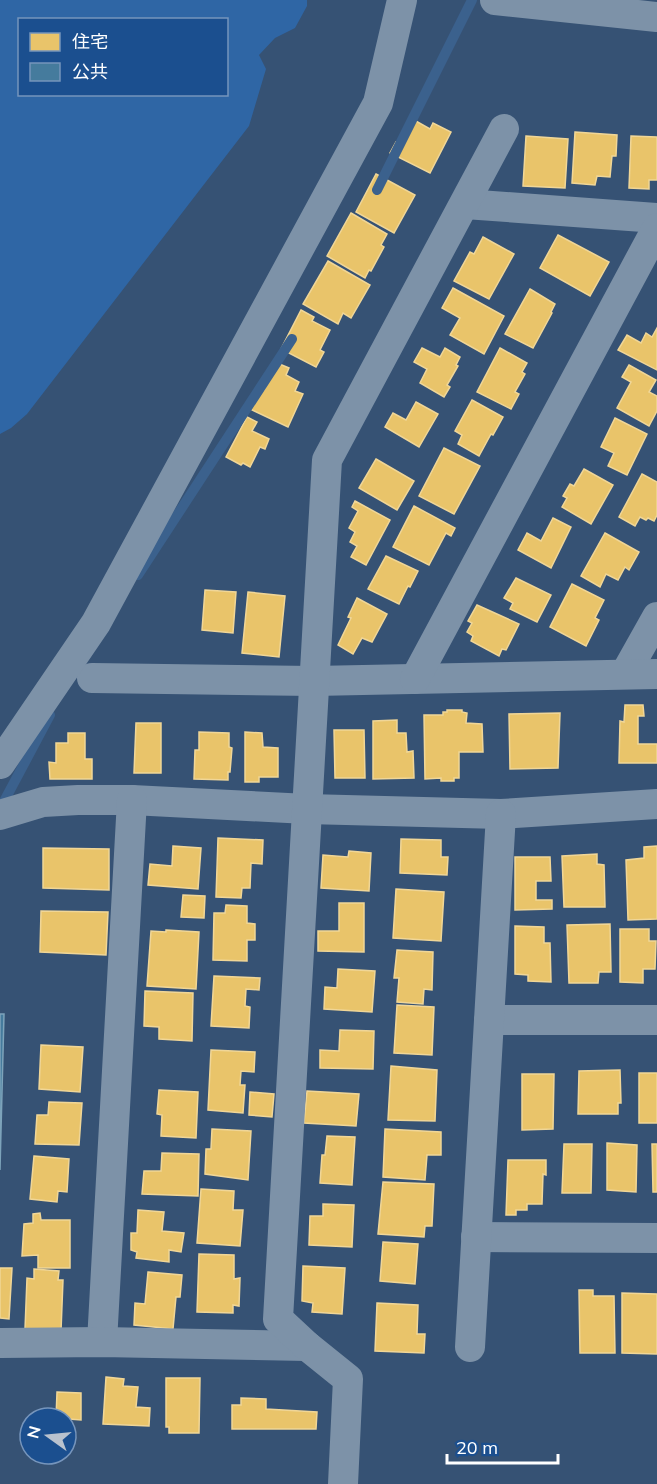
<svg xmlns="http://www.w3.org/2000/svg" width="657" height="1484" viewBox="0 0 657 1484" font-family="Mulish,'Noto Sans JP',sans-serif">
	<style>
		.green { fill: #2f66a5; fill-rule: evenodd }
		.homes { fill: #e9c46a; stroke: #f0d697; stroke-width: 1.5 }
		.public { fill: #457b9d; stroke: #7da3ba; stroke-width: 1.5 }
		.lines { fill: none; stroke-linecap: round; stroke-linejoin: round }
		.stream { stroke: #3b618d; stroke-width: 10 }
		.street { stroke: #7d92a8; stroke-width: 30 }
	</style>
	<rect width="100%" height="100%" fill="#365274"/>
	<path class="green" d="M0 0H307V6L295 28 275 38 259 55 266 69 249 126 27 414 11 428 0 434ZM20 20H226V94H20Z"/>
	<g class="homes">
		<path d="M414 120 430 129 433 123 451 132 430 173 390 153 396 142 401 144Z"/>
		<path d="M575 132 617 135 616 156H612L610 177 597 176 595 185 572 183Z"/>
		<path d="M526 136 568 139 565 188 523 186Z"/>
		<path d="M631 136 657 137V180H649V189L629 188Z"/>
		<path d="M376 174 415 195 394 233 356 212Z"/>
		<path d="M351 213 387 234 381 245 384 247 371 271 369 270 365 278 327 256Z"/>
		<path d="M558 235 609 262 590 296 540 268Z"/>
		<path d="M483 237 514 254 489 299 454 281 470 252 474 254Z"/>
		<path d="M328 261 370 285 351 318 343 313 338 324 303 304Z"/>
		<path d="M453 288 504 316 484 354 450 335 460 318 442 308Z"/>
		<path d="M530 289 555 304 551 312 552 313 533 348 505 334Z"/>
		<path d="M301 310 314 317 312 321 330 330 320 350 324 352 316 367 281 349Z"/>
		<path d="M657 328V370L618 350 627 335 641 343 646 333 652 337Z"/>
		<path d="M422 348 440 357 445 348 460 357 456 365 458 366 447 385 450 387 444 397 420 383 427 369 414 362Z"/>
		<path d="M500 348 527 363 522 372 525 374 515 392 519 394 511 409 477 392Z"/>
		<path d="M277 363 289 368 286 375 299 382 295 391 303 394 288 427 250 409 260 388 264 390Z"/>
		<path d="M629 365 656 380 649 392 657 396V411L649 426 617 408 631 382 622 377Z"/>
		<path d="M472 400 503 417 493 435 491 434 479 456 458 444 462 435 455 431Z"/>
		<path d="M416 402 438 414 419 447 385 427 393 413 406 420Z"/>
		<path d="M247 417 257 422 252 431 269 439 265 449 260 447 250 467 243 463 241 465 226 457Z"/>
		<path d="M615 418 647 434 627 475 608 466 614 453 601 447Z"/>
		<path d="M444 448 480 466 454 514 419 496Z"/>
		<path d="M376 459 414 481 397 510 359 488Z"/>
		<path d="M584 469 613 485 591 524 562 507 567 498 563 496 570 484 574 486Z"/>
		<path d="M642 474 657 482V515L654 521 648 518 646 520 640 517 635 526 619 517Z"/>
		<path d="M355 501 390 520 366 565 351 557 357 546 350 542 355 532 349 528 358 511 352 507Z"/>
		<path d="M414 506 455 528 451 536 446 533 429 565 393 547Z"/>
		<path d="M553 518 571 527 551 568 518 550 527 533 541 541Z"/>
		<path d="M605 533 639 552 629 570 625 567 618 580 606 574 600 587 581 576Z"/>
		<path d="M386 556 418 571 410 587 408 586 399 604 368 589Z"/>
		<path d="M516 578 551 595 537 622 510 609 513 603 504 598Z"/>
		<path d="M572 584 604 600 595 618 599 620 586 646 550 627Z"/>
		<path d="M205 590 236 592 233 633 202 630Z"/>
		<path d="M248 592 285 596 279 657 242 653Z"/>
		<path d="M357 598 387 614 372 642 362 638 353 654 338 645 351 618 348 617Z"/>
		<path d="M477 605 519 624 506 650 502 649 499 656 471 641 473 636 467 632 472 623 468 621Z"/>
		<path d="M625 705H643L644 716H638V744H657V763H619L620 721 624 722Z"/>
		<path d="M447 710H462V712L467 713 466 723 482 724 483 752H459V778H454V781H441V778L425 779 424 715H443V712H447Z"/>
		<path d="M560 713 558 768 510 769 509 714Z"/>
		<path d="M397 720V733H406L407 752 413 751 414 778 373 779V721Z"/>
		<path d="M136 723H161V773H134Z"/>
		<path d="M334 730H364L365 778H335Z"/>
		<path d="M199 732 229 733V747L232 748 230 772H228V780L194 779 195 750H199Z"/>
		<path d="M245 732 262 733 263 747 278 748V777H259V782H245Z"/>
		<path d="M68 733H85V759H92V779H50L49 762 56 763V743H68Z"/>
		<path d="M218 838 263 840 262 864 251 863 250 888H242L241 898 216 897Z"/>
		<path d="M401 839 441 840V857H448L447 875 400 873Z"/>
		<path d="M173 846 201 848 198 889 148 885 150 864 172 866Z"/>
		<path d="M657 846V919L628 920 626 860 644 858V847Z"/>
		<path d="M43 848 109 849V890L43 888Z"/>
		<path d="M349 851 371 853 369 891 321 888 323 855 348 857Z"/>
		<path d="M597 854V864L604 865 605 907H564L562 856Z"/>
		<path d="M515 857H550L551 881H536V900H552V909L515 910Z"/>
		<path d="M396 889 444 892 441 941 393 938Z"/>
		<path d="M183 895 205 896 204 918 181 917Z"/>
		<path d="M339 903H364V952L318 951V931H339Z"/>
		<path d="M226 905 247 906V923L255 924V940H247V961L213 960 214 913H225Z"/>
		<path d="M41 911 108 912 106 955 40 952Z"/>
		<path d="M610 924 611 972H599L598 983H569L567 925Z"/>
		<path d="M515 926 544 927V943H550L551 982 528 981V975L515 974Z"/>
		<path d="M620 929H649V941H656L655 969H643V983L620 982Z"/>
		<path d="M166 930 199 932 196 989 147 986 151 931 166 932Z"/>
		<path d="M397 950 433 952 432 990 424 989 423 1004 397 1002 399 978H394Z"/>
		<path d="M338 969 375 971 372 1012 324 1009 325 987 337 988Z"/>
		<path d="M214 976 260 978 259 990 246 989 245 1006 250 1007 249 1028 211 1026Z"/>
		<path d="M145 991 193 993 192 1041 159 1039V1027L144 1026Z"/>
		<path d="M397 1005 434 1007 432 1055 394 1053Z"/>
		<path d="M340 1030 374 1031 373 1069 320 1068V1050L339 1051Z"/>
		<path d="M41 1045 83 1047 80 1092 39 1089Z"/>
		<path d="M211 1050 255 1052 254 1072 241 1071 240 1085H245L243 1113 208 1110Z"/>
		<path d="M391 1066 437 1070 435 1121 388 1120Z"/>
		<path d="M620 1070 621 1103H618V1114H578L579 1071Z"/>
		<rect x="639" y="1073" width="18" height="50"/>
		<path d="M522 1074H554L553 1129 522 1130Z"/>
		<path d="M159 1090 198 1092 196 1138 161 1136 162 1115 157 1114Z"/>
		<path d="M307 1091 359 1094 356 1126 304 1123Z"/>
		<path d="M250 1092 274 1094 272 1117 249 1115Z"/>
		<path d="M49 1102 82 1103 79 1145 35 1144 37 1115H48Z"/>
		<path d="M212 1129 251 1131 248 1180 205 1174 206 1149H211Z"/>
		<path d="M385 1129 441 1132V1155H427L425 1180 383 1177Z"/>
		<path d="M327 1136 355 1137 352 1185 320 1183 322 1155H325Z"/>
		<path d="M607 1143 637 1145 636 1192 607 1190Z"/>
		<path d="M564 1144H592L591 1193H562Z"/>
		<path d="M652 1144H657V1192H653Z"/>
		<path d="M162 1153 199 1154 198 1196 142 1194 144 1171H161Z"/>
		<path d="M34 1156 69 1159 67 1192 58 1191 57 1202 30 1199Z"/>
		<path d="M508 1160H546V1175L543 1174 542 1204H527V1210H516V1215H506Z"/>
		<path d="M383 1182 434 1184 432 1226H425L424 1237 378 1234Z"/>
		<path d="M201 1189 234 1191 233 1210H243L240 1246 197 1243Z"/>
		<path d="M323 1204 354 1205 352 1247 309 1245 310 1216H323Z"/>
		<path d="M138 1210 164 1212 162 1231 184 1233 181 1252 169 1250V1262L136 1258 137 1252 131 1250V1233H137Z"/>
		<path d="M40 1213 41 1220H70V1268H38V1255L22 1256 24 1224 33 1223V1214Z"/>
		<path d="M383 1242 418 1244 415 1284 380 1281Z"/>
		<path d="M199 1254 234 1255V1279L240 1278 239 1306 233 1305V1313L197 1312Z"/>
		<path d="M303 1266 345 1268 342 1314 312 1312 313 1303 302 1301Z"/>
		<path d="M0 1268H12L9 1319 0 1318Z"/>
		<path d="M34 1269 59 1271 58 1280H63L61 1331 25 1329 27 1278 34 1279Z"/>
		<path d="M148 1272 182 1275 180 1297H176L173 1329 134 1325 135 1303 145 1304Z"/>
		<path d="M579 1290H593V1296H614L615 1353H580Z"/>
		<path d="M622 1293 657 1294V1354L622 1353Z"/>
		<path d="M377 1303 418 1305 417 1334H425L424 1353 375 1351Z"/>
		<path d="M106 1377 124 1379 123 1386 138 1387 136 1407 150 1408 149 1426 103 1424Z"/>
		<path d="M166 1378H200L199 1433H169V1427H166Z"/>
		<path d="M57 1392 81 1393V1420L56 1418Z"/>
		<path d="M241 1398 266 1399V1409L317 1412 316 1429H232V1405H241Z"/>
	</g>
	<path class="public" d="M0 1014H4L0 1170Z"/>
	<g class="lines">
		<g class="stream">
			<path d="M377 190 472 0"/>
			<path d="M138 575 292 339"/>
			<path d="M0 809 50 715"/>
		</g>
		<g class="street">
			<path d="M495 0 657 17"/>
			<path d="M465 204 657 218"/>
			<path d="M625 674 657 617"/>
			<path d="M92 678 314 681 657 674"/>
			<path d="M415 679 657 228"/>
			<path d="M0 764 96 623 378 103 402 0"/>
			<path d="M0 815 43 802 78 800H132L307 809 501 814 657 804"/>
			<path d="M489 1020H657"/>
			<path d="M476 1237 657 1238"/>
			<path d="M102 1342 132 800"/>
			<path d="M0 1343 102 1342 307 1346"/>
			<path d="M470 1347 501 814"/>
			<path d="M343 1484 348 1379 307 1346 278 1319 327 460 504 129"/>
		</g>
	</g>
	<rect x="18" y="18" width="210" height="78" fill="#1b4f8f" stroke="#7695bc" stroke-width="1.5"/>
	<rect x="30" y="33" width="30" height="18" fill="#e9c46a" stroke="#7695bc" stroke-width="1.5"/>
	<text x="72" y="48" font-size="18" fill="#ffffff">住宅</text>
	<rect x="30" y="63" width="30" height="18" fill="#457b9d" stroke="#7695bc" stroke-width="1.5"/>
	<text x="72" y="78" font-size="18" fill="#ffffff">公共</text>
	<g transform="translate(48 1436) rotate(285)"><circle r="28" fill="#1b4f8f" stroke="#7695bc" stroke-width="1.5"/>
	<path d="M0-4.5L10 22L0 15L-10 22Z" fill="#b9c2ce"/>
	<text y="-9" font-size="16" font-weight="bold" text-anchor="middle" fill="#ffffff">N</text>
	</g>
	<path d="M447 1454v9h111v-9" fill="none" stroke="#ffffff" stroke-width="3"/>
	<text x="456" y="1454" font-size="18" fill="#ffffff" stroke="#1b4f8f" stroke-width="4.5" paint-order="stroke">20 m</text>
</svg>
